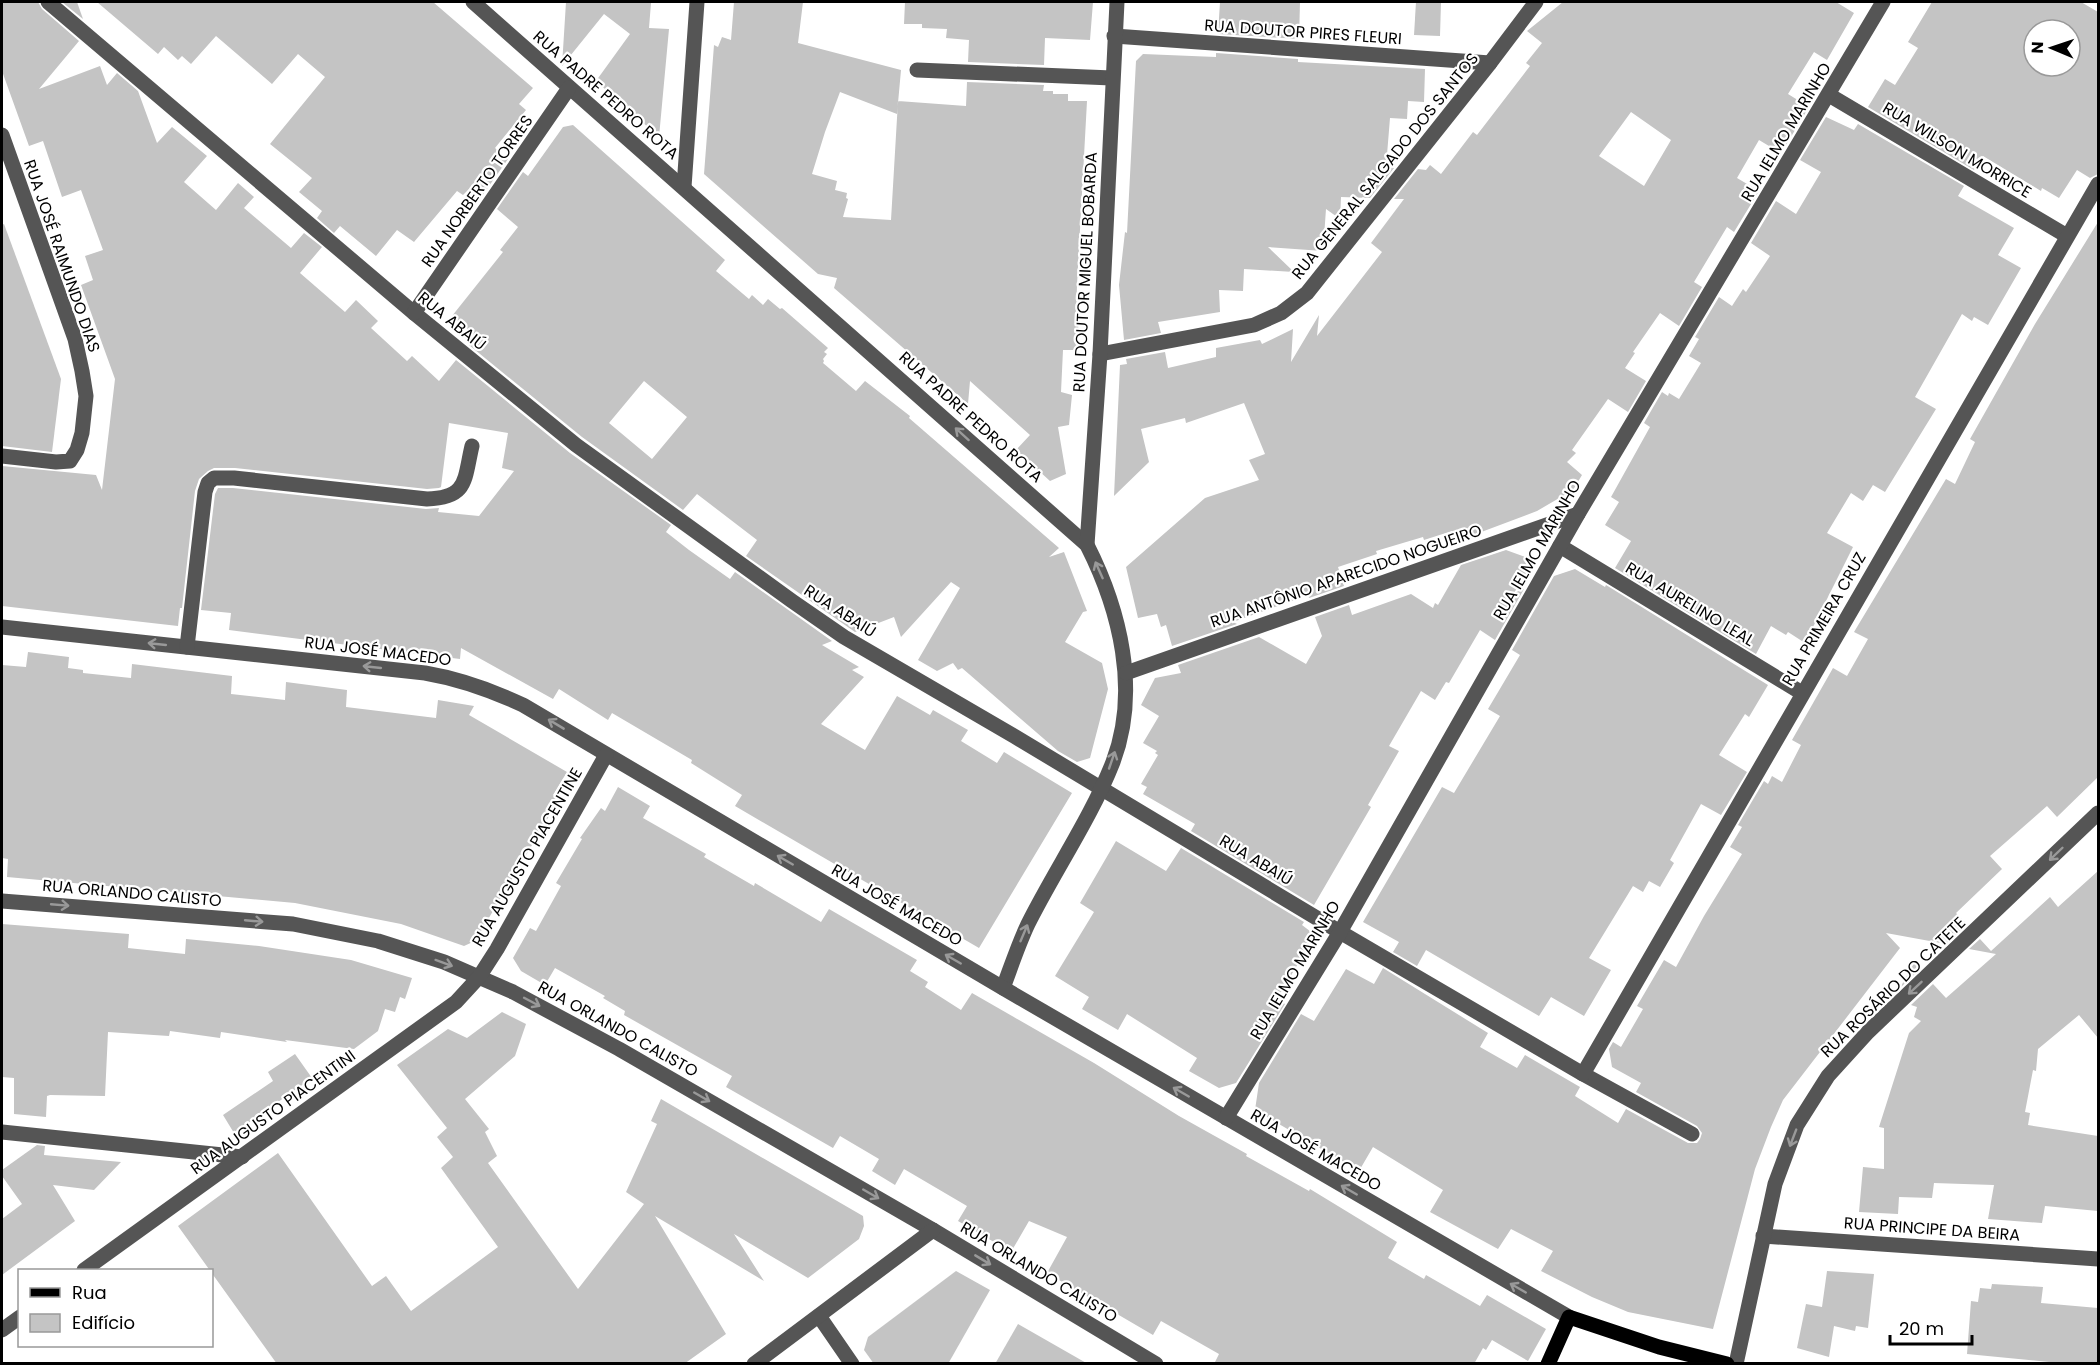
<svg xmlns="http://www.w3.org/2000/svg" width="2100" height="1365" viewBox="0 0 2100 1365" font-family="Poppins,sans-serif">
	<style>
		.building { fill: #c4c4c4; fill-rule: evenodd }
		.lines { fill: none; stroke-linecap: round; stroke-linejoin: round }
		.minor { stroke: #555; stroke-width: 15 }
		.major { stroke: #000; stroke-width: 15 }
		.oneway { stroke: #999 }
		.labels { text-anchor: middle; dominant-baseline: central; stroke-width: 4.5; stroke-linejoin: round; paint-order: stroke }
		.street-label { font-size: 16px; fill: #000; stroke: #fff }
	</style>
	<rect width="100%" height="100%" fill="#fff"/>
	<g class="building">
		<path d="M2 2H38L42 9 79 41 39 89 100 66 107 85 117 73 138 91 157 143 172 127 207 156 184 182 216 210 238 183 254 197 244 208 291 248 304 233 322 247 300 273 345 312 356 300 378 321 371 328 407 361 412 356 439 381 456 360 570 453 671 525 666 532 689 550 730 579 735 572 832 641 822 645 859 667 852 670 864 677 821 724 865 750 897 696 930 715 933 710 968 730 961 741 997 763 1004 752 1072 793 979 948 735 806 742 795 691 763 692 760 612 713 608 720 559 689 553 699 461 648 460 659 229 630 231 613 201 610 215 494 218 488H233L426 509 439 508 438 512 479 516 514 471 502 468 508 433 449 423 441 487 439 488 427 489 235 468H214L208 471 199 479 195 491 182 608H180L178 626 2 606V466L96 475 102 490 115 379 81 285 93 280 85 256 103 250 81 190 62 197 43 141 29 146 2 71Z"/>
		<path d="M62 2H77L83 19Z"/>
		<path d="M97 2H433L533 88 519 104 526 110 495 148 508 159 482 196 471 187 463 195 457 191 414 242 397 230 376 256 340 226 334 233 317 218 322 211 299 192 312 178 270 144 325 77 298 54 272 84 216 36 191 64 182 56 178 60 164 47 158 54Z"/>
		<path d="M566 2 651 3 649 28 669 29 659 137 596 81 630 34 604 14 562 66Z"/>
		<path d="M734 2H803L798 43 901 70 897 114 840 92 825 132 812 174 837 181 835 190 847 193 846 198 848 199 843 217 891 220 898 101 966 106 967 82 1044 85 1043 91H1053V94H1068V101H1087L1077 285 1076 316H1079L1077 350H1063L1061 392 1072 395 1069 425 1058 427 1066 474 1050 481 1016 450 1030 435 970 381 968 404 834 288 837 278 818 274 704 174 714 45 718 47 722 37 731 40Z"/>
		<path d="M905 2H1093L1090 40 1045 38 1044 65 968 62 969 40 946 38 947 29 922 28V24H904Z"/>
		<path d="M1220 2H1300L1299 39 1218 34Z"/>
		<path d="M1416 2H1441L1440 36 1414 35Z"/>
		<path d="M1563 2H1836L1854 13 1827 60 1814 52 1788 94 1809 107 1783 150 1776 145 1774 149 1759 140 1737 178 1759 191 1734 232 1727 227 1694 282 1702 287 1679 326 1660 313 1633 352 1635 353 1625 368 1646 381 1628 412 1608 399 1572 450 1576 453 1567 462 1582 475 1573 490 1537 511 1452 543V531L1424 540 1423 537 1376 551 1377 554 1338 567 1344 586 1309 598 1308 595 1233 622 1237 624 1172 646 1166 625 1161 627 1157 614 1138 618 1126 567 1205 498 1259 480 1249 460 1265 454 1244 403 1186 423 1185 418 1141 429 1149 462 1114 496 1120 365 1127 364 1126 359 1165 352 1168 368 1216 357V348L1260 340 1262 344 1293 329 1291 362 1319 315 1317 336 1382 252 1371 243 1404 199H1394L1418 169 1426 170 1430 165 1441 174 1473 132 1477 135 1530 66 1526 63 1542 43 1527 31ZM1631 112 1671 140 1644 186 1599 156Z"/>
		<path d="M1932 2H2081L2098 12V174L2090 178 2077 170 2059 198 2042 188 2041 191 1983 156 1974 170 1868 107 1885 79 1895 85 1918 48 1908 42ZM2034 30H2070V66H2034Z"/>
		<path d="M1216 53 1298 59V62L1425 69 1424 102 1408 101 1407 119 1390 118 1386 167 1394 168 1370 198 1341 197 1340 219 1326 209 1323 251 1268 247 1294 272 1244 269 1243 291 1219 290 1220 312 1158 322 1161 333 1124 340 1119 285 1125 232 1127 233 1136 61 1143 54 1216 57Z"/>
		<path d="M1826 117 1854 130 1858 124 1964 186 1958 196 2014 228 1998 255 2021 268 1988 325 1974 317 1972 321 1962 314 1915 397 1936 409 1885 492 1873 485 1863 501 1851 493 1827 533 1853 547 1805 643 1788 632 1786 635 1771 626 1756 654 1615 568 1631 541 1605 525 1619 502 1611 497 1650 427 1644 423 1662 392 1668 396 1669 393 1679 399 1701 363 1689 356 1699 339 1695 337 1719 297 1732 306 1743 289 1746 292 1770 256 1751 243 1776 201 1796 214 1821 172 1800 160Z"/>
		<path d="M573 125 725 260 716 271 749 299 752 295 763 305 768 299 780 309 782 308 828 348 824 352 827 354 823 359 824 361 823 363 856 391 865 381 910 416 909 418 1059 548 1049 557 1064 552 1087 611 1083 612 1065 642 1102 663 1108 689 1090 758 1077 762 1058 751 962 668 958 670 953 663 937 671 918 660 960 588 951 582 901 637 894 617 855 632 746 556 757 540 697 494 683 510 582 437 469 345 472 341 466 335 470 332 452 316 503 252 500 250 518 227 497 209 523 172 528 176 563 127ZM644 381 687 417 652 459 609 423Z"/>
		<path d="M2098 222V777L2057 817 2047 806 1990 856 2002 869 1956 913 1967 924 1946 944 1886 933 1900 948 1783 1100 1771 1127 1755 1169 1713 1329 1628 1312 1592 1297 1541 1271 1553 1251 1511 1229 1498 1249 1430 1212 1443 1190 1373 1147 1359 1171 1255 1110 1259 1083 1301 1014 1314 1021 1346 969 1374 984 1383 968 1488 1033 1480 1047 1517 1068 1525 1055 1580 1087 1575 1096 1618 1123 1626 1109 1688 1143H1697L1700 1139 1702 1133 1697 1126 1636 1092 1641 1083 1612 1067 1609 1049 1613 1042 1621 1047 1643 1009 1637 1006 1664 960 1676 967 1704 916 1742 854 1730 847 1742 827 1738 825 1764 781 1768 784 1772 776 1782 782 1801 745 1792 740 1833 668 1847 676 1868 639 1854 632 1946 479 1955 484 1975 442 1970 439 2035 324Z"/>
		<path d="M4 224 61 379 52 452 2 446V225Z"/>
		<path d="M1506 550 1534 560 1514 593 1524 589 1495 640 1480 630 1449 683 1446 682 1435 700 1421 691 1389 746 1399 751 1368 805 1371 807 1314 905 1191 831 1195 824 1143 794 1147 787 1141 784 1158 755 1155 753 1157 751 1143 743 1159 716 1141 705 1155 678 1181 673 1178 665 1259 637 1306 664 1322 636 1315 617 1349 605 1352 615 1411 594 1433 608 1435 603 1438 605 1461 565Z"/>
		<path d="M1575 569 1605 587 1606 585 1768 685 1749 717 1745 714 1719 755 1747 772 1721 815 1701 804 1670 860 1674 863 1660 887 1649 881 1643 892 1633 886 1589 958 1611 970 1584 1016 1551 997 1539 1016 1426 950 1417 966 1393 952 1399 942 1363 922 1442 787 1454 793 1500 716 1488 709 1520 655 1512 650 1554 576Z"/>
		<path d="M28 652 69 657 68 668 83 670V673L131 678 132 664 232 676 231 694 285 700 286 682 347 690 346 707 436 718 438 700 474 706 469 715 567 772 553 795 557 798 547 815 549 816 508 886 475 941 464 946 401 924 295 903 7 877 8 859 2 858V665L26 667Z"/>
		<path d="M618 787 650 806 643 818 706 854 704 857 754 886 755 883 821 922 829 909 917 960 910 971 928 982 925 987 961 1010 972 993 1094 1063 1179 1116 1247 1154 1246 1156 1309 1191 1310 1189 1397 1242 1388 1258 1424 1279 1426 1275 1480 1306 1487 1295 1546 1329 1528 1361 1492 1340 1486 1350 1483 1348 1474 1364H1214L1219 1354 1161 1321 1153 1335 1047 1273 1067 1237 1029 1221 1011 1252 958 1221 967 1206 904 1169 895 1185 872 1171 879 1159 840 1136 833 1148 726 1087 732 1076 624 1015 625 1011 603 998 605 996 555 968 545 985 521 971 513 958 530 928 536 931 561 886 556 883 582 839 580 838 601 808 605 811Z"/>
		<path d="M1116 841 1166 871 1181 848 1304 922 1302 925 1315 935 1277 999 1285 1004 1236 1083 1219 1088 1189 1071 1197 1058 1127 1014 1118 1030 1082 1009 1089 997 1055 976 1094 912 1080 903Z"/>
		<path d="M2098 871V1038L2079 1015 2038 1049 2036 1071 2033 1070 2025 1112 2030 1113 2028 1125 2098 1136V1211L2045 1206 2042 1223 1988 1219 1994 1185 1934 1183 1932 1198 1899 1197 1898 1214 1859 1212 1863 1167 1884 1169V1128L1879 1127 1909 1033 1921 1021 1914 1017 1917 1007 1911 1005 1933 984 1946 998 1996 954 1969 949 1980 939 1991 951 2050 897 2058 907Z"/>
		<path d="M2 924 129 934 128 948 185 954 186 939 259 946 351 960 412 978 405 999 400 997 395 1012 385 1009 378 1031 354 1049 285 1040 287 1042 221 1032 220 1038 170 1031 169 1036 108 1032 105 1096 50 1095 47 1096 46 1117 14 1114V1078L2 1077Z"/>
		<path d="M1914 963 1920 969 1900 988Z"/>
		<path d="M502 1012 526 1024 515 1056 465 1099 489 1129 485 1132 497 1156 488 1163 578 1289 644 1204 626 1192 657 1124 651 1121 661 1099 863 1216 864 1226 859 1239 808 1278 734 1234 764 1281 655 1216 726 1334 684 1364H277L178 1226 278 1153 372 1286 386 1276 411 1311 498 1247 441 1168 453 1157 437 1137 447 1128 397 1065 448 1029 467 1038Z"/>
		<path d="M295 1054 312 1078 234 1133 223 1115 273 1081 268 1072Z"/>
		<path d="M37 1145 45 1146 44 1155 121 1162 94 1190 53 1185 75 1221 2 1275V1219L22 1204 2 1176V1170Z"/>
		<path d="M956 1271 990 1290 948 1364H874L864 1350 868 1337Z"/>
		<path d="M1827 1271 1874 1274 1868 1328 1856 1326 1855 1331 1834 1326 1829 1357 1797 1348 1806 1304 1822 1307Z"/>
		<path d="M1992 1284 2043 1287 2041 1303 2098 1308V1364H2048L2049 1362 1967 1354 1971 1301 1978 1302 1980 1288 1991 1289Z"/>
		<path d="M1018 1324 1088 1364H995Z"/>
	</g>
	<g class="lines">
		<g class="minor">
			<path d="M48 2 414 313 576 445 792 601 844 637 1014 736 1340 932 1583 1074 1692 1134"/>
			<path d="M473 2 1087 545C1120 610 1140 691 1113 762 1091 818 1055 870 1028 924 1018 945 1011 967 1003 988"/>
			<path d="M1114 36 1490 63"/>
			<path d="M917 70 1112 78"/>
			<path d="M1829 95 2067 236"/>
			<path d="M2 135 75 339 82 371 86 396 82 433 77 450 70 461 56 462 2 456"/>
			<path d="M684 187 697 2"/>
			<path d="M414 313 569 88"/>
			<path d="M1100 354 1254 325 1281 313 1307 293 1490 63 1536 2"/>
			<path d="M1087 545 1100 354 1117 2"/>
			<path d="M1560 546 1802 693"/>
			<path d="M2 627 425 673C460 679 491 690 523 705L1003 988 1569 1317"/>
			<path d="M187 647 205 492 208 483 214 478H234L427 499C468 498 464 480 472 446"/>
			<path d="M1126 673 1578 514"/>
			<path d="M2 901 293 924 378 941 444 962 513 992 619 1049 933 1230 1156 1364"/>
			<path d="M1583 1074 2098 184"/>
			<path d="M1226 1118 1340 932 1578 514 1883 2"/>
			<path d="M2 1132 242 1157"/>
			<path d="M1763 1236 2098 1259"/>
			<path d="M84 1270 456 1002 479 977 497 949 606 755"/>
			<path d="M819 1316 852 1364"/>
			<path d="M2 1330 20 1317"/>
			<path d="M754 1364 933 1230"/>
			<path d="M1736 1364 1775 1184 1797 1125 1828 1076 1868 1032 2098 813"/>
		</g>
		<path class="major" d="M1548 1364 1569 1317 1659 1347 1727 1364"/>
	</g>
	<defs><path id="oneway-shaft" d="M-6 0H5M1.5-3L5.5 0L1.5 3" fill="none" stroke-width="1.6" stroke-linecap="round" stroke-linejoin="round" transform="scale(1.5)"/></defs>
	<g class="oneway">
		<use href="#oneway-shaft" transform="translate(962 434) rotate(-138)"/>
		<use href="#oneway-shaft" transform="translate(1099 570) rotate(-114)"/>
		<use href="#oneway-shaft" transform="translate(157 644) rotate(-174)"/>
		<use href="#oneway-shaft" transform="translate(372 667) rotate(-174)"/>
		<use href="#oneway-shaft" transform="translate(556 724) rotate(-149)"/>
		<use href="#oneway-shaft" transform="translate(1112 760) rotate(-71)"/>
		<use href="#oneway-shaft" transform="translate(2056 854) rotate(136)"/>
		<use href="#oneway-shaft" transform="translate(785 860) rotate(-150)"/>
		<use href="#oneway-shaft" transform="translate(60 905) rotate(5)"/>
		<use href="#oneway-shaft" transform="translate(254 921) rotate(5)"/>
		<use href="#oneway-shaft" transform="translate(1024 933) rotate(-67)"/>
		<use href="#oneway-shaft" transform="translate(953 959) rotate(-150)"/>
		<use href="#oneway-shaft" transform="translate(444 963) rotate(20)"/>
		<use href="#oneway-shaft" transform="translate(1915 988) rotate(137)"/>
		<use href="#oneway-shaft" transform="translate(532 1002) rotate(28)"/>
		<use href="#oneway-shaft" transform="translate(1181 1092) rotate(-150)"/>
		<use href="#oneway-shaft" transform="translate(702 1097) rotate(30)"/>
		<use href="#oneway-shaft" transform="translate(1793 1138) rotate(111)"/>
		<use href="#oneway-shaft" transform="translate(1349 1190) rotate(-150)"/>
		<use href="#oneway-shaft" transform="translate(871 1194) rotate(30)"/>
		<use href="#oneway-shaft" transform="translate(983 1260) rotate(31)"/>
		<use href="#oneway-shaft" transform="translate(1518 1288) rotate(-150)"/>
	</g>
	<g class="labels">
		<g class="street-label">
			<text transform="translate(1303 32) rotate(4)">RUA DOUTOR PIRES FLEURI</text>
			<text transform="translate(606 95) rotate(41)">RUA PADRE PEDRO ROTA</text>
			<text transform="translate(1786 132) rotate(-59)">RUA IELMO MARINHO</text>
			<text transform="translate(1957 150) rotate(31)">RUA WILSON MORRICE</text>
			<text transform="translate(1385 166) rotate(-51)">RUA GENERAL SALGADO DOS SANTOS</text>
			<text transform="translate(477 191) rotate(-55)">RUA NORBERTO TORRES</text>
			<text transform="translate(62 256) rotate(71)">RUA JOSÉ RAIMUNDO DIAS</text>
			<text transform="translate(1085 272) rotate(-87)">RUA DOUTOR MIGUEL BOBARDA</text>
			<text transform="translate(452 321) rotate(39)">RUA ABAIÚ</text>
			<text transform="translate(971 417) rotate(42)">RUA PADRE PEDRO ROTA</text>
			<text transform="translate(1537 550) rotate(-60)">RUA IELMO MARINHO</text>
			<text transform="translate(1346 576) rotate(-19)">RUA ANTÔNIO APARECIDO NOGUEIRO</text>
			<text transform="translate(1690 604) rotate(31)">RUA AURELINO LEAL</text>
			<text transform="translate(840 611) rotate(33)">RUA ABAIÚ</text>
			<text transform="translate(1824 619) rotate(-60)">RUA PRIMEIRA CRUZ</text>
			<text transform="translate(378 651) rotate(7)">RUA JOSÉ MACEDO</text>
			<text transform="translate(527 857) rotate(-60)">RUA AUGUSTO PIACENTINE</text>
			<text transform="translate(1256 860) rotate(31)">RUA ABAIÚ</text>
			<text transform="translate(132 893) rotate(5)">RUA ORLANDO CALISTO</text>
			<text transform="translate(897 905) rotate(30)">RUA JOSÉ MACEDO</text>
			<text transform="translate(1295 970) rotate(-59)">RUA IELMO MARINHO</text>
			<text transform="translate(1893 987) rotate(-44)">RUA ROSÁRIO DO CATETE</text>
			<text transform="translate(618 1029) rotate(29)">RUA ORLANDO CALISTO</text>
			<text transform="translate(273 1112) rotate(-36)">RUA AUGUSTO PIACENTINI</text>
			<text transform="translate(1316 1150) rotate(30)">RUA JOSÉ MACEDO</text>
			<text transform="translate(1932 1229) rotate(4)">RUA PRINCIPE DA BEIRA</text>
			<text transform="translate(1039 1272) rotate(31)">RUA ORLANDO CALISTO</text>
		</g>
	</g>
	<rect width="2100" height="1365" fill="none" stroke="#000000" stroke-width="6"/>
	<rect x="18" y="1269" width="195" height="78" fill="#ffffff" stroke="#999999" stroke-width="1.5"/>
	<rect x="30" y="1288" width="30" height="9" fill="#000000" stroke="#999999" stroke-width="1.5"/>
	<text x="72" y="1299" font-size="18" fill="#000000">Rua</text>
	<rect x="30" y="1314" width="30" height="18" fill="#c4c4c4" stroke="#999999" stroke-width="1.5"/>
	<text x="72" y="1329" font-size="18" fill="#000000">Edifício</text>
	<g transform="translate(2052 48) rotate(272)"><circle r="28" fill="#ffffff" stroke="#999999" stroke-width="1.5"/>
	<path d="M0-4.5L10 22L0 15L-10 22Z" fill="#000000"/>
	<text y="-9" font-size="16" font-weight="bold" text-anchor="middle" fill="#000000">N</text>
	</g>
	<path d="M1890 1335v9h82v-9" fill="none" stroke="#000000" stroke-width="3"/>
	<text x="1899" y="1335" font-size="18" fill="#000000" stroke="#ffffff" stroke-width="4.5" paint-order="stroke">20 m</text>
</svg>
